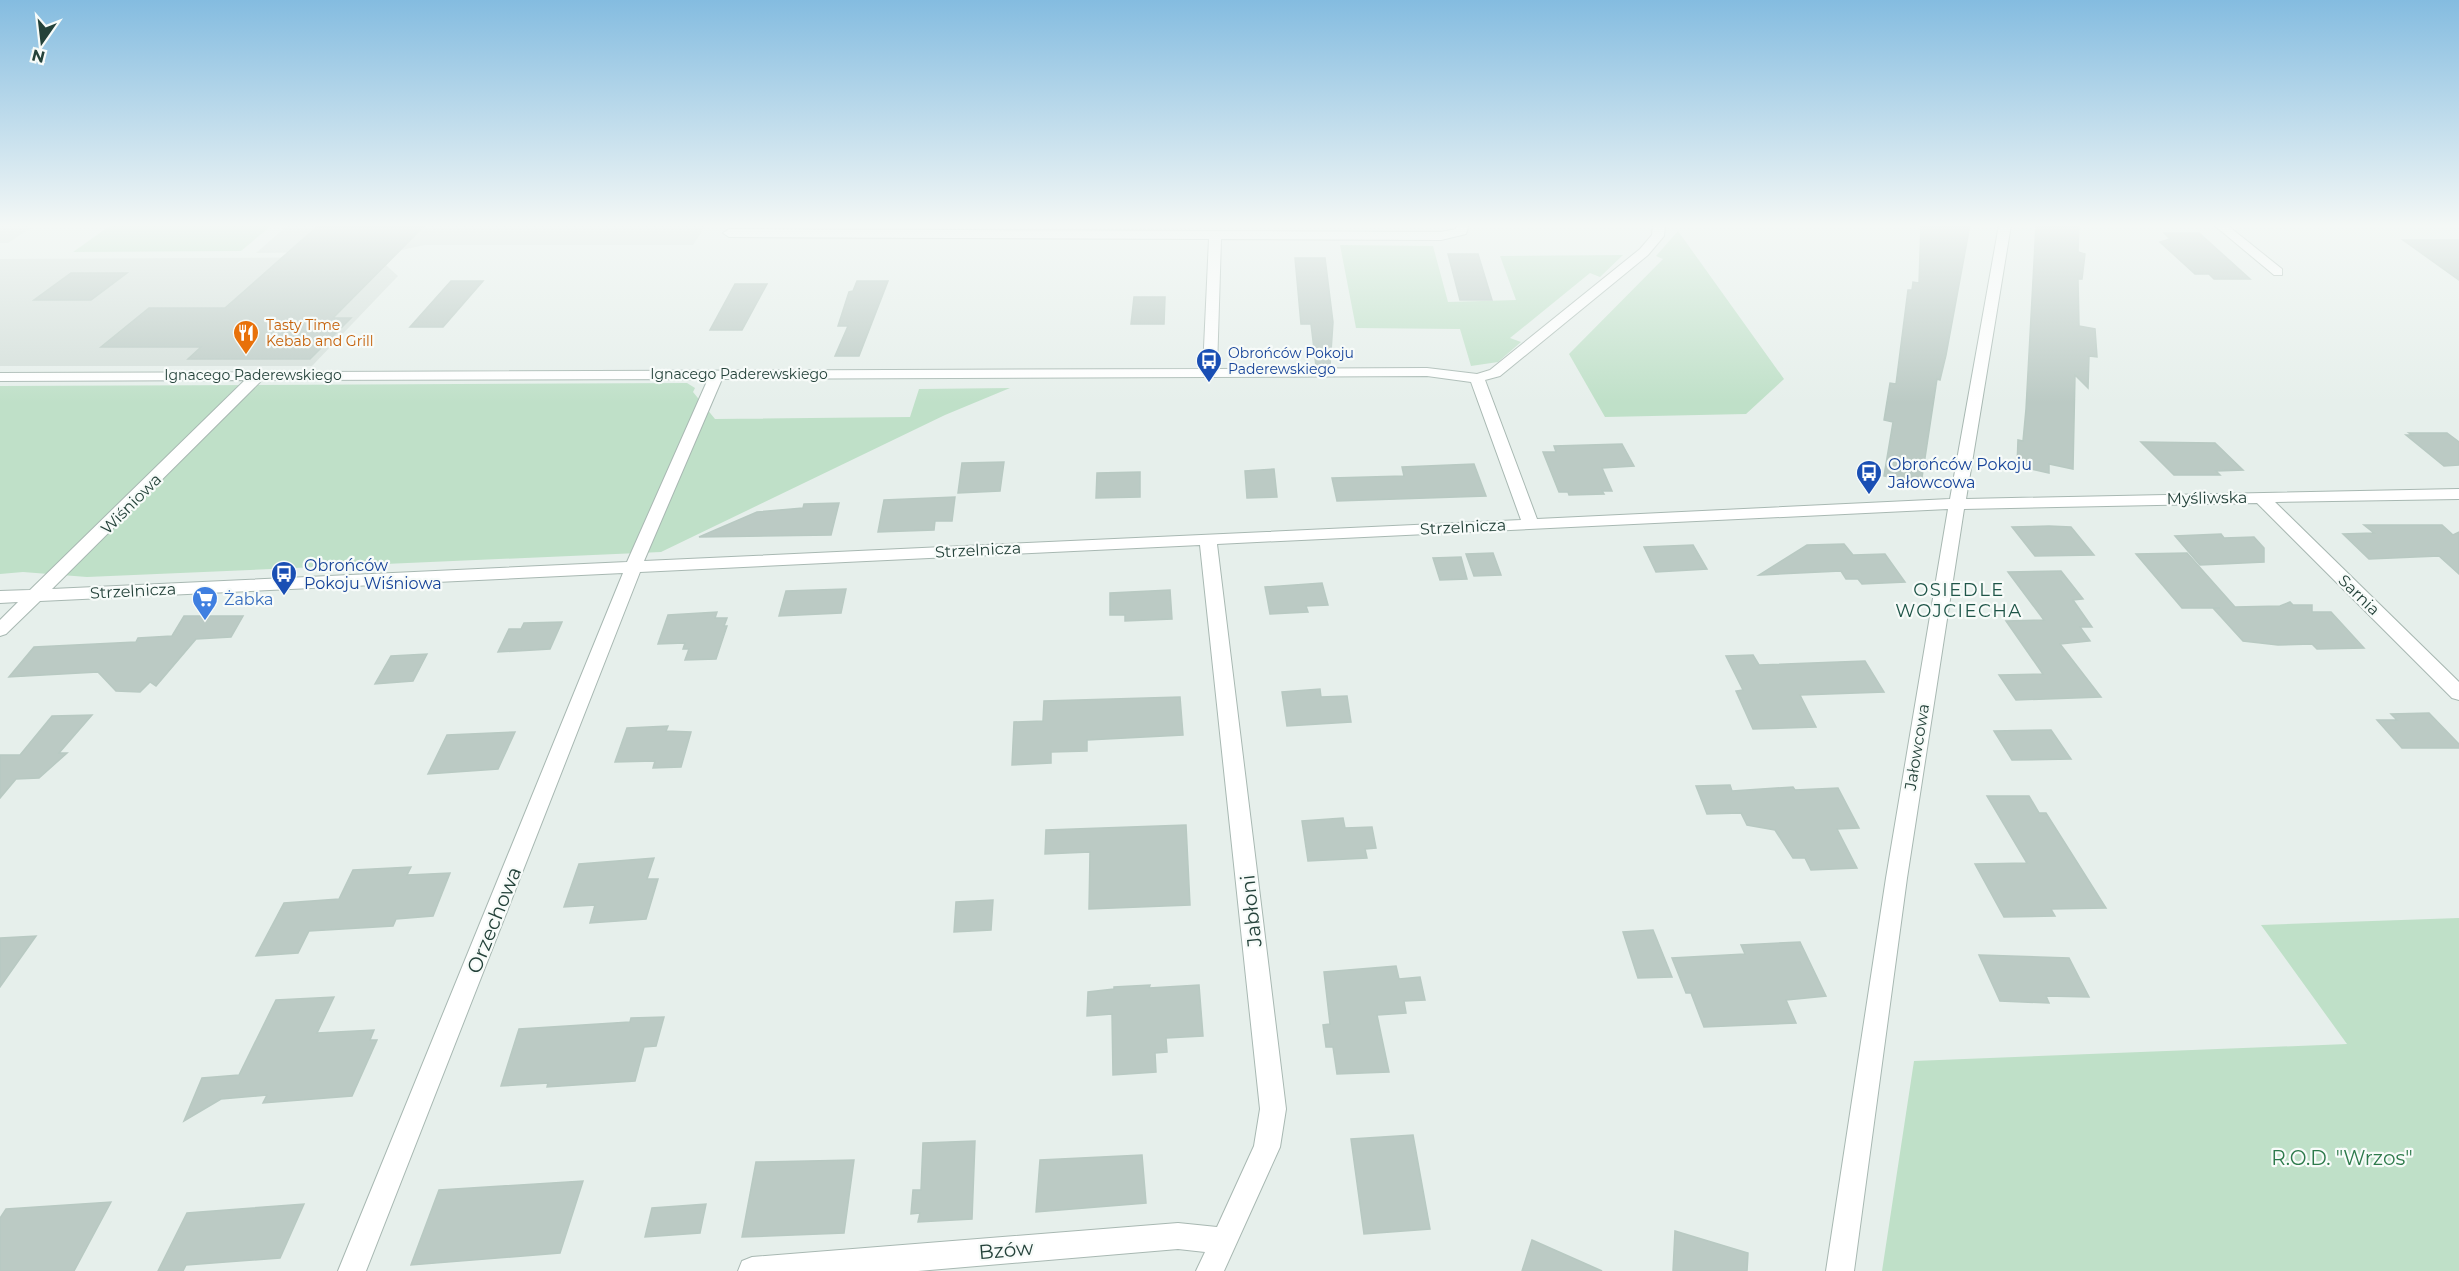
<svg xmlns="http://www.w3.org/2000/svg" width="2459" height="1271" viewBox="0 0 2459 1271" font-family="Montserrat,sans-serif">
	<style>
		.built { fill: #d4dfda }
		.green { fill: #bfe0c8 }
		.building { fill: #bbcac4; stroke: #b8c9c2; stroke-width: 1.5 }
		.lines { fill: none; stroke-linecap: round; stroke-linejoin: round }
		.minor-casing { stroke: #a8b8b2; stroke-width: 2 }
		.minor { fill: #fff; fill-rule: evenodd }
		.labels { text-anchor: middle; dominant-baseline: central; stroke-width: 4.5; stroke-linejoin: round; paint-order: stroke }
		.far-food-label { font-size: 14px; fill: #c56008; stroke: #f7fbf9; text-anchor: start }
		.far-transit-label { font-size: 14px; fill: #164399; stroke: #f7fbf9; text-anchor: start }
		.far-street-label { font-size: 14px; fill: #24423a; stroke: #f7fbf9 }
		.transit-label { font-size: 16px; fill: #164399; stroke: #f7fbf9; text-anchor: start }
		.street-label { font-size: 16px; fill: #24423a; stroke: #f7fbf9 }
		.shop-label { font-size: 16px; fill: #366cbe; stroke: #f7fbf9; text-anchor: start }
		.neighbourhood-label { font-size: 18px; letter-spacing: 1.5px; fill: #1f5548; stroke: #f7fbf9 }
		.near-street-label { font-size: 20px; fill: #24423a; stroke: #f7fbf9 }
		.near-park-label { font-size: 20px; fill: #2d7a4b; stroke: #f7fbf9 }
	</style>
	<rect width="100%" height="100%" fill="#e6efeb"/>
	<g class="built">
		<path d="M0 225H29L26 228H31L8 243H0Z"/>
		<path d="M288 225H706L693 245H425L397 251 256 253Z"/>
		<path d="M377 257 398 276 312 366H0V259Z"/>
	</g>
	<g class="green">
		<path d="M111 225H272L241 251 73 252Z"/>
		<path d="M1678 231 1784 379 1746 414 1605 417 1569 354 1663 259 1656 256Z"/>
		<path d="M1340 245 1433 246 1448 302 1516 300 1500 256 1623 255 1600 277 1590 273 1510 338 1521 342 1498 362 1471 366 1460 329 1356 328Z"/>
		<path d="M687 383 695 388 693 392 715 419 910 417 919 389 1010 388 945 415 661 552 87 577 23 572 0 574V386Z"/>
		<path d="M2459 918V1271H1882L1914 1061 2347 1044 2261 925Z"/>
	</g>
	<g class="building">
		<path d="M319 225H425L333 318H351L310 359H188L201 347H101L149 308H225Z"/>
		<path d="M1921 225H1970L1946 355 1940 380 1937 379 1921 484 1884 476 1893 422 1884 420 1890 383 1896 384 1908 290H1912L1913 282 1919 283Z"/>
		<path d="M2036 225H2079L2078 252 2085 254 2082 279H2078L2079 326 2095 329 2097 357 2089 356 2088 388 2075 375 2073 469 2049 464V473L2017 466 2018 440 2023 441 2026 409Z"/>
		<path d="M2164 233H2199L2250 279H2214L2209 274H2195L2160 242 2170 239Z"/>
		<path d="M2403 240H2459V280Z"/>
		<path d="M1448 254H1478L1492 300H1460Z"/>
		<path d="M1295 258H1325L1333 322 1330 366H1316L1311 324H1301Z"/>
		<path d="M71 273H127L91 300H34Z"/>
		<path d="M451 281H483L443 327H410Z"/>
		<path d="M857 281H888L859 356H835L848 326H838L849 292 853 291Z"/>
		<path d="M735 284H767L742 330H710Z"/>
		<path d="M1134 297H1165L1164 324H1131Z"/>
		<path d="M2409 433H2447L2459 442V465L2444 466 2406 435H2412Z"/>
		<path d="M2141 442 2215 443 2243 470 2216 471 2220 475H2174Z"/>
		<path d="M1622 444 1634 466 1602 468 1612 491H1602L1604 494 1569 495 1568 492H1559L1543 452H1556L1554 446Z"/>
		<path d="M1004 462 1000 491 958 493 962 463Z"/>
		<path d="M1474 464 1486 496 1337 501 1332 478 1404 476 1402 467Z"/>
		<path d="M1274 469 1277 497 1247 498 1245 471Z"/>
		<path d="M1140 472V497L1096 498 1097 473Z"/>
		<path d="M955 497 952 521H935L934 530 878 532 884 500Z"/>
		<path d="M839 503 831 535 699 537 757 512 803 508 804 504Z"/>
		<path d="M2364 525H2442L2453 535 2459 532V574L2439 556 2369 559 2343 534 2374 533Z"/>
		<path d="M2049 526 2071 527 2094 555 2035 556 2012 527Z"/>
		<path d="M2221 534 2224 538 2254 537 2264 548V562L2200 565 2175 536Z"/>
		<path d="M1844 544 1853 555 1885 554 1905 582 1862 584 1858 579H1846L1841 571 1759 575 1807 545Z"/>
		<path d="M1693 545 1707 569 1656 572 1644 547Z"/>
		<path d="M1493 553 1501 575 1474 576 1466 554Z"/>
		<path d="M2187 553 2235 607 2280 606 2290 602 2293 605H2312V612H2331L2364 648 2317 649 2312 644 2278 645 2243 641 2213 608H2220H2182L2136 554Z"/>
		<path d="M1461 557 1467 579 1440 580 1433 558Z"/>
		<path d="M2061 571 2083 599 2073 600 2092 627H2080L2090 641 2060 644 2101 697 2016 700 1999 675 2043 674 2006 621 2044 620 2008 572Z"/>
		<path d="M1322 583 1328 605 1306 606 1308 612 1270 614 1265 587Z"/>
		<path d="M846 589 841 613 779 616 786 591Z"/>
		<path d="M1170 590 1172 619 1125 621V615H1110V593Z"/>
		<path d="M717 612 715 618H727L724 626H727L716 659 685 660 689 649H683L685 643 658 644 668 615Z"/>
		<path d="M184 616H243L231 637 196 639 156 686 150 682 140 692 116 691 98 672 9 677 34 647 136 642 138 638 172 636Z"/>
		<path d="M562 622 550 649 498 652 509 629H521L524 623Z"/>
		<path d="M427 654 413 681 375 684 391 656Z"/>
		<path d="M1753 655 1759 665 1865 661 1884 692 1800 695 1816 727 1753 729 1736 691 1743 690 1726 656Z"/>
		<path d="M1320 689 1321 697 1347 696 1351 722 1287 726 1282 692Z"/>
		<path d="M1180 697 1183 735 1087 740V751L1051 752V763L1012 765 1014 722 1043 721 1044 701Z"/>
		<path d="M2429 713 2459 744V748H2402L2377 720H2397L2391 714Z"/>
		<path d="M92 715 59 753H67L39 778 16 779 0 798V755H20L52 716Z"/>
		<path d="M668 726 666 731 691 732 681 767 653 768 655 761 615 762 627 728Z"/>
		<path d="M2051 730 2071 759 2012 760 1994 731Z"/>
		<path d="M515 732 498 769 428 774 447 735Z"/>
		<path d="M1730 785 1732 791 1793 787 1795 790 1838 788 1859 828 1837 829 1857 868 1811 870 1805 858H1793L1775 830 1747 825 1741 813 1707 814 1696 786Z"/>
		<path d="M1987 796H2029L2039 813H2046L2106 908 2051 909 2055 916 2004 917 1975 864 2027 863Z"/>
		<path d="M1343 818 1345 828 1372 827 1376 848 1365 849 1367 858 1308 861 1302 821Z"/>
		<path d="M1186 825 1190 905 1089 909 1090 852 1045 854 1046 830Z"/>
		<path d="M654 858 647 879H658L646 919 590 923 595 905 564 907 579 864Z"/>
		<path d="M411 867 407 875 450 873 433 916 396 919 393 926 309 931 298 953 256 956 284 903 339 899 353 870Z"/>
		<path d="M993 900 991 930 954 932 956 902Z"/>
		<path d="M1653 930 1672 977 1638 978 1623 932Z"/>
		<path d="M36 936 0 987V938Z"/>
		<path d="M1800 942 1826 996 1786 1000 1796 1023 1704 1027 1691 993H1686L1672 958 1745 954 1741 945Z"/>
		<path d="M1979 955 2069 958 2089 997 2046 996 2049 1003 2000 1001Z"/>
		<path d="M1396 966 1399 979 1420 977 1425 1000 1404 1001 1406 1013 1377 1015 1389 1072 1337 1074 1333 1047H1326L1323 1025 1330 1024 1324 972Z"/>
		<path d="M1150 985 1149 988 1199 985 1203 1036 1166 1038 1167 1052 1155 1053 1156 1072 1113 1075 1112 1014 1087 1016 1088 992 1114 989V987Z"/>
		<path d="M334 997 317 1033 374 1030 370 1040H377L352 1096 263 1103 267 1095 221 1099 184 1121 202 1078 239 1075 276 1000Z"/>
		<path d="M664 1017 656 1046 644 1047 635 1081 547 1087 548 1083 501 1086 519 1029 630 1022 631 1018Z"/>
		<path d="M1413 1135 1430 1229 1364 1234 1351 1139Z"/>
		<path d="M975 1141 972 1219 918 1222 920 1213 911 1214 913 1190H921L923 1143Z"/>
		<path d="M1142 1155 1146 1203 1036 1212 1040 1160Z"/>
		<path d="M854 1160 844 1233 742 1237 756 1162Z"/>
		<path d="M583 1181 560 1253 411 1265 439 1190Z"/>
		<path d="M111 1202 74 1271H0V1218L6 1209Z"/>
		<path d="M304 1204 280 1258 186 1265 183 1271H158L187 1213Z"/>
		<path d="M706 1204 700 1233 645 1237 652 1208Z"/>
		<path d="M1675 1231 1748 1253 1747 1271H1673Z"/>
		<path d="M1532 1240 1602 1271H1522Z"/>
	</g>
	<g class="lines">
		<defs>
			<g id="minor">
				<path d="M1457 225H1469L1466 234 1441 240 1221 239 1217 369 1427 368 1477 374 1490 370 1640 249 1652 235 1653 225H1665L1664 236 1648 255 1500 376 1485 380 1537 519 1950 499 1999 225H2011L1966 499 2459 489V499L2275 502 2459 682V700L2452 698 2257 503 1964 509 1907 878 1854 1271H1826L1886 878 1948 509 1217 544 1286 1109 1280 1147 1224 1271H1196L1205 1252 1178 1249 918 1271H738L742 1261 752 1257 1178 1223 1217 1227 1254 1146 1260 1109 1200 545 640 572 366 1271H338L623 573 40 601 6 634 0 636V620L18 602 0 603V591L30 590 245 380 0 381V373L1203 369 1209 239 729 237 723 233 729 229 1441 232 1456 229ZM1427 376 1471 382 1521 520 644 561 722 379ZM708 379 627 562 52 589 262 380Z"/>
				<path d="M2214 225H2227L2282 269V275H2274Z"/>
			</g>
		</defs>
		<use href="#minor" class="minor-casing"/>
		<use href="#minor" class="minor"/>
	</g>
	<linearGradient id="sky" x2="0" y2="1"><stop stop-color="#84bce0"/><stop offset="0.56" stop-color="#f4f8f6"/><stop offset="1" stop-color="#f4f8f6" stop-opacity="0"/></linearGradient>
	<rect width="2459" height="403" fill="url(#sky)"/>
	<defs>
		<symbol id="restaurant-pin" viewBox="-11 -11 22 30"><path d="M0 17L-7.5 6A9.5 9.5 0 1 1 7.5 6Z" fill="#e8710a" stroke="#f7fbf9"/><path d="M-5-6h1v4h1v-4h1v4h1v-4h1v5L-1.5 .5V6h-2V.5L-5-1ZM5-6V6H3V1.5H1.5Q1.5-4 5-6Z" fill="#fff"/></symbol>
		<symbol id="bus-pin" viewBox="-11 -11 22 30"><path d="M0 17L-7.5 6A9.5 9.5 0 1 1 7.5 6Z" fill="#1a4fb4" stroke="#f7fbf9"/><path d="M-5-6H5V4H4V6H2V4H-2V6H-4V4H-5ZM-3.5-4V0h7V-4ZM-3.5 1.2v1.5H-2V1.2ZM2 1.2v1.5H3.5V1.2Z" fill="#fff"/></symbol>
		<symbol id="supermarket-pin" viewBox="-11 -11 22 30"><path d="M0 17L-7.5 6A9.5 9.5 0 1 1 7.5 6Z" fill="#3f7fe0" stroke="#f7fbf9"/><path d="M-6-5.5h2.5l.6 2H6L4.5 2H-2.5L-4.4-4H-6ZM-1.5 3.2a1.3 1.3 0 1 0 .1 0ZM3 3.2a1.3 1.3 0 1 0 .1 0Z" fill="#fff"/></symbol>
	</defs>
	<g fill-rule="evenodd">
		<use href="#restaurant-pin" x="231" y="318" width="30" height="40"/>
		<use href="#bus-pin" x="1194" y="346" width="30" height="40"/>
		<use href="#bus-pin" x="1854" y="458" width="30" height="40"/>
		<use href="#bus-pin" x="269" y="559" width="30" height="40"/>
		<use href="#supermarket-pin" x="190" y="584" width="30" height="40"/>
	</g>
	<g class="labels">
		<g class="far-food-label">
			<text x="266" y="325">Tasty Time<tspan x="266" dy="16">Kebab and Grill</tspan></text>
		</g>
		<g class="far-transit-label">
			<text x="1228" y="353">Obrońców Pokoju<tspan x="1228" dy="16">Paderewskiego</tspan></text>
		</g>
		<g class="far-street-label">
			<text x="739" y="374">Ignacego Paderewskiego</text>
			<text x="253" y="375">Ignacego Paderewskiego</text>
		</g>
		<g class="transit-label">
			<text x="1888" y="464">Obrońców Pokoju<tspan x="1888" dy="18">Jałowcowa</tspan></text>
			<text x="304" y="565">Obrońców<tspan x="304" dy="18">Pokoju Wiśniowa</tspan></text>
		</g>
		<g class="street-label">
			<text transform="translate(2207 498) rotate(-1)">Myśliwska</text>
			<text transform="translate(131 504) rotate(-45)">Wiśniowa</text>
			<text transform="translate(1463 527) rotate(-3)">Strzelnicza</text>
			<text transform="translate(978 550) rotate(-3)">Strzelnicza</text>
			<text transform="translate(133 591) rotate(-3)">Strzelnicza</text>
			<text transform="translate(2359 595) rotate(44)">Sarnia</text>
			<text transform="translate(1917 747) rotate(-81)">Jałowcowa</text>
		</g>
		<g class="shop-label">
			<text x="224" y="599">Żabka</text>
		</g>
		<g class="neighbourhood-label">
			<text x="1959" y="590">OSIEDLE<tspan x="1959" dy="21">WOJCIECHA</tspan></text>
		</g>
		<g class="near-street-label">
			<text transform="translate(1251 911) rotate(-96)">Jabłoni</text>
			<text transform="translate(494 920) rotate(-68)">Orzechowa</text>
			<text transform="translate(1006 1250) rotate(-5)">Bzów</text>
		</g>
		<g class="near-park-label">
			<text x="2342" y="1158">R.O.D. "Wrzos"</text>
		</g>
	</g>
	<g transform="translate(42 42) rotate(194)" stroke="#f7fbf9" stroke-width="4.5" paint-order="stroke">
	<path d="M0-4.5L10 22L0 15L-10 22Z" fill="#24423a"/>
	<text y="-9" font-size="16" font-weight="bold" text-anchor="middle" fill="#24423a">N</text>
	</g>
</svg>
